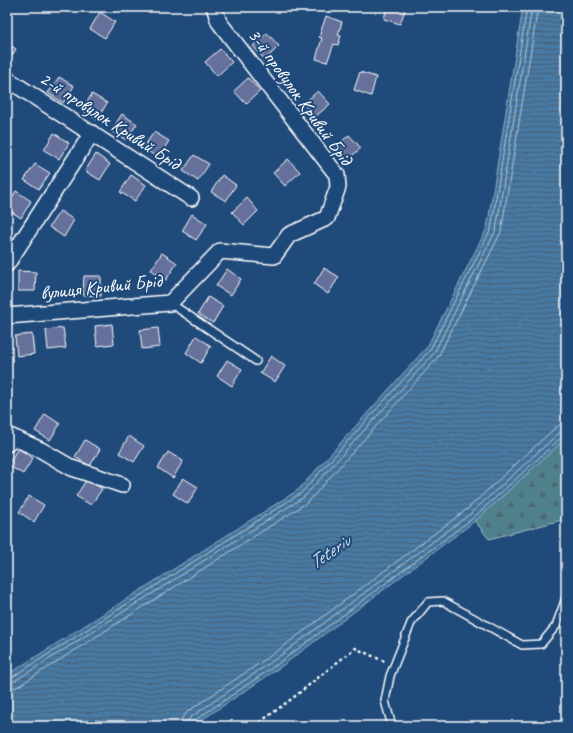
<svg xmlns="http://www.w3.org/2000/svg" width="573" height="733" viewBox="0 0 573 733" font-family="Caveat,sans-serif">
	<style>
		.forest { fill: url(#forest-firs); stroke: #a8c0c6 }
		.water { fill: url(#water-rules); stroke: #90afc8 }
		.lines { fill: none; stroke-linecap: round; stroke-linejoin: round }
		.shore { stroke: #b5c9da; stroke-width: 1 }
		.building { fill: #65709b; stroke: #fff }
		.lane-casing { stroke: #fff; stroke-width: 10 }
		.street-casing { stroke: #fff; stroke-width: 18 }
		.path { stroke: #fff; stroke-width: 2.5; stroke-dasharray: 3 3; stroke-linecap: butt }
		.lane { stroke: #1f4a7a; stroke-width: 7 }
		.street { stroke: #1f4a7a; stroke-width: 15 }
		.labels { text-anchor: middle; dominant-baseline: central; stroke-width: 4; stroke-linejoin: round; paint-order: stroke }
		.street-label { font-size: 19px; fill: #fff; stroke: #1f4a7a }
		.water-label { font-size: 20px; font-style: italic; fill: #d1dee8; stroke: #1f4a7a }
	</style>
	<defs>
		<pattern id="forest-firs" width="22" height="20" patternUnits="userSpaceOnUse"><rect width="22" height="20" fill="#50818d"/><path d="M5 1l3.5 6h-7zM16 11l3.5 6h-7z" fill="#4e6970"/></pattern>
		<pattern id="water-rules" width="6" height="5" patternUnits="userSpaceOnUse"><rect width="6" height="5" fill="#4679a3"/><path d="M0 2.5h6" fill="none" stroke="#496278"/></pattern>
	</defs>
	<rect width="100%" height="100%" fill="#1f4a7a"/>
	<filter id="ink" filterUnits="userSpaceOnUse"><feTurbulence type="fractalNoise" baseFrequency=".025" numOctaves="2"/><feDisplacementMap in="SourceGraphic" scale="8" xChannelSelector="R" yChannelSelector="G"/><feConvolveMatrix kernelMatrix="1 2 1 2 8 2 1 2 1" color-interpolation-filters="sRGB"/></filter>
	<g filter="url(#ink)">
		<path class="forest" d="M566 438V519L489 539 475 521Z"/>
		<path class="water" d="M523 7H566V438L475 521 282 666 193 726H7V675L298 490 427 347 487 228Z"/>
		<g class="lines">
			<g class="shore">
				<path d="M7 678H11L301 493 430 350 491 229 527 7"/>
				<path d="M7 683 13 682 304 497 434 353 496 230 532 7"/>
				<path d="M7 689 17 687 308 502 438 357 501 232 538 7"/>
				<path d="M181 726 182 718 187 712 273 654 466 510 555 428 560 425H566"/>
				<path d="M187 726V721L191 717 277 658 470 514 559 433 566 431"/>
				<path d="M192 726 194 721 279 663 473 518 562 437 566 436"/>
			</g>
		</g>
		<g class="building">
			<path d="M387 7H406L400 24 384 19Z"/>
			<path d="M100 12 115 22 105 38 90 29Z"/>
			<path d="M326 16 342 22 338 35 341 36 338 45 334 44 327 62 316 59 322 38 319 37Z"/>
			<path d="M267 33 279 46 265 60 253 46Z"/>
			<path d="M7 43 16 49 7 64Z"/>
			<path d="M220 49 232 62 217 76 205 62Z"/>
			<path d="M360 72 376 77 371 96 354 90Z"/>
			<path d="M59 77 74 86 63 103 48 93Z"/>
			<path d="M248 78 260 91 246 104 234 91Z"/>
			<path d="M318 91 330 104 315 117 303 104Z"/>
			<path d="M92 94 107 103 97 120 82 110Z"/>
			<path d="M122 114 137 124 126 140 111 131Z"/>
			<path d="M154 132 169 141 158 158 143 148Z"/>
			<path d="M54 133 69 143 59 159 44 150Z"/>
			<path d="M349 135 361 148 346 161 334 148Z"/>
			<path d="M96 154 110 164 100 180 85 171Z"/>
			<path d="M194 155 209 164 198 181 183 171Z"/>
			<path d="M288 159 300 172 285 186 273 173Z"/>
			<path d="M35 164 50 173 39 189 24 180Z"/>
			<path d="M131 175 146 185 135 201 120 192Z"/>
			<path d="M222 175 236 185 226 201 211 192Z"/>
			<path d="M16 191 31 201 21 218 7 209V206Z"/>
			<path d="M247 198 258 211 244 225 232 212Z"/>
			<path d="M60 211 74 220 64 237 49 227Z"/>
			<path d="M192 214 207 224 196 240 182 231Z"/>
			<path d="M162 253 177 263 166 280 151 270Z"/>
			<path d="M324 268 339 277 328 294 314 284Z"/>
			<path d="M227 269 241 279 231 295 216 286Z"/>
			<path d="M18 271 36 272 35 291H18Z"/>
			<path d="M84 276H101V296L83 295Z"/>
			<path d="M208 297 223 306 213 323 198 314Z"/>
			<path d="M112 324 114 344 97 346 95 326Z"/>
			<path d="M63 328 66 348 48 350 46 330Z"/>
			<path d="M158 328 160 347 142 349 140 330Z"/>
			<path d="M32 334 34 354 17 356 15 336Z"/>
			<path d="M196 336 211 346 201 363 186 353Z"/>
			<path d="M271 356 285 366 275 382 260 373Z"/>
			<path d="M227 360 242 369 232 386 217 376Z"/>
			<path d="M45 414 60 424 50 440 35 431Z"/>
			<path d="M129 436 144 446 134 462 119 453Z"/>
			<path d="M85 440 100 449 90 466 75 457Z"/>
			<path d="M18 448 33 458 23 474 8 465Z"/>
			<path d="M168 452 183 461 173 478 158 468Z"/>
			<path d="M183 478 198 487 188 504 173 494Z"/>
			<path d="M87 479 102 489 91 505 76 496Z"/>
			<path d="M29 496 44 505 34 522 19 512Z"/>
		</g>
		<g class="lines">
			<defs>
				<g id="lane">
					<path d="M170 303 256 361"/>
					<path d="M392 726 385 701 390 676 411 623 428 602 443 601 522 645 541 644 556 626 566 598"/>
				</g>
				<g id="street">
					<path d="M7 79 191 198"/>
					<path d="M7 264 92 133"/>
					<path d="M7 316 170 303 220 251 274 256 289 235 327 218 338 187 337 175 219 22 214 7"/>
					<path d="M7 444 12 437 41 450 72 468 122 485"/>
				</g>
			</defs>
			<use href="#lane" class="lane-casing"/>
			<use href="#street" class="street-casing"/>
			<path class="path" d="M255 726 294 697 355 648 386 662"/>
			<use href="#lane" class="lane"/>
			<use href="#street" class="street"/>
		</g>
	</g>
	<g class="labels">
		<g class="street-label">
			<text transform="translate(300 97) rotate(54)">3-й провулок Кривий Брід</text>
			<text transform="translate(110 121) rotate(33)">2-й провулок Кривий Брід</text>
			<text transform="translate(101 287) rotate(-6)">вулиця Кривий Брід</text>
		</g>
		<g class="water-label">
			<text transform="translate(329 552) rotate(-34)">Teteriv</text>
		</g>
	</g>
	<rect width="573" height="733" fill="none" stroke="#1f4a7a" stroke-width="24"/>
	<rect x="12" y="12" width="549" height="709" fill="none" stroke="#fff" stroke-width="1.5" filter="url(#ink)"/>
</svg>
